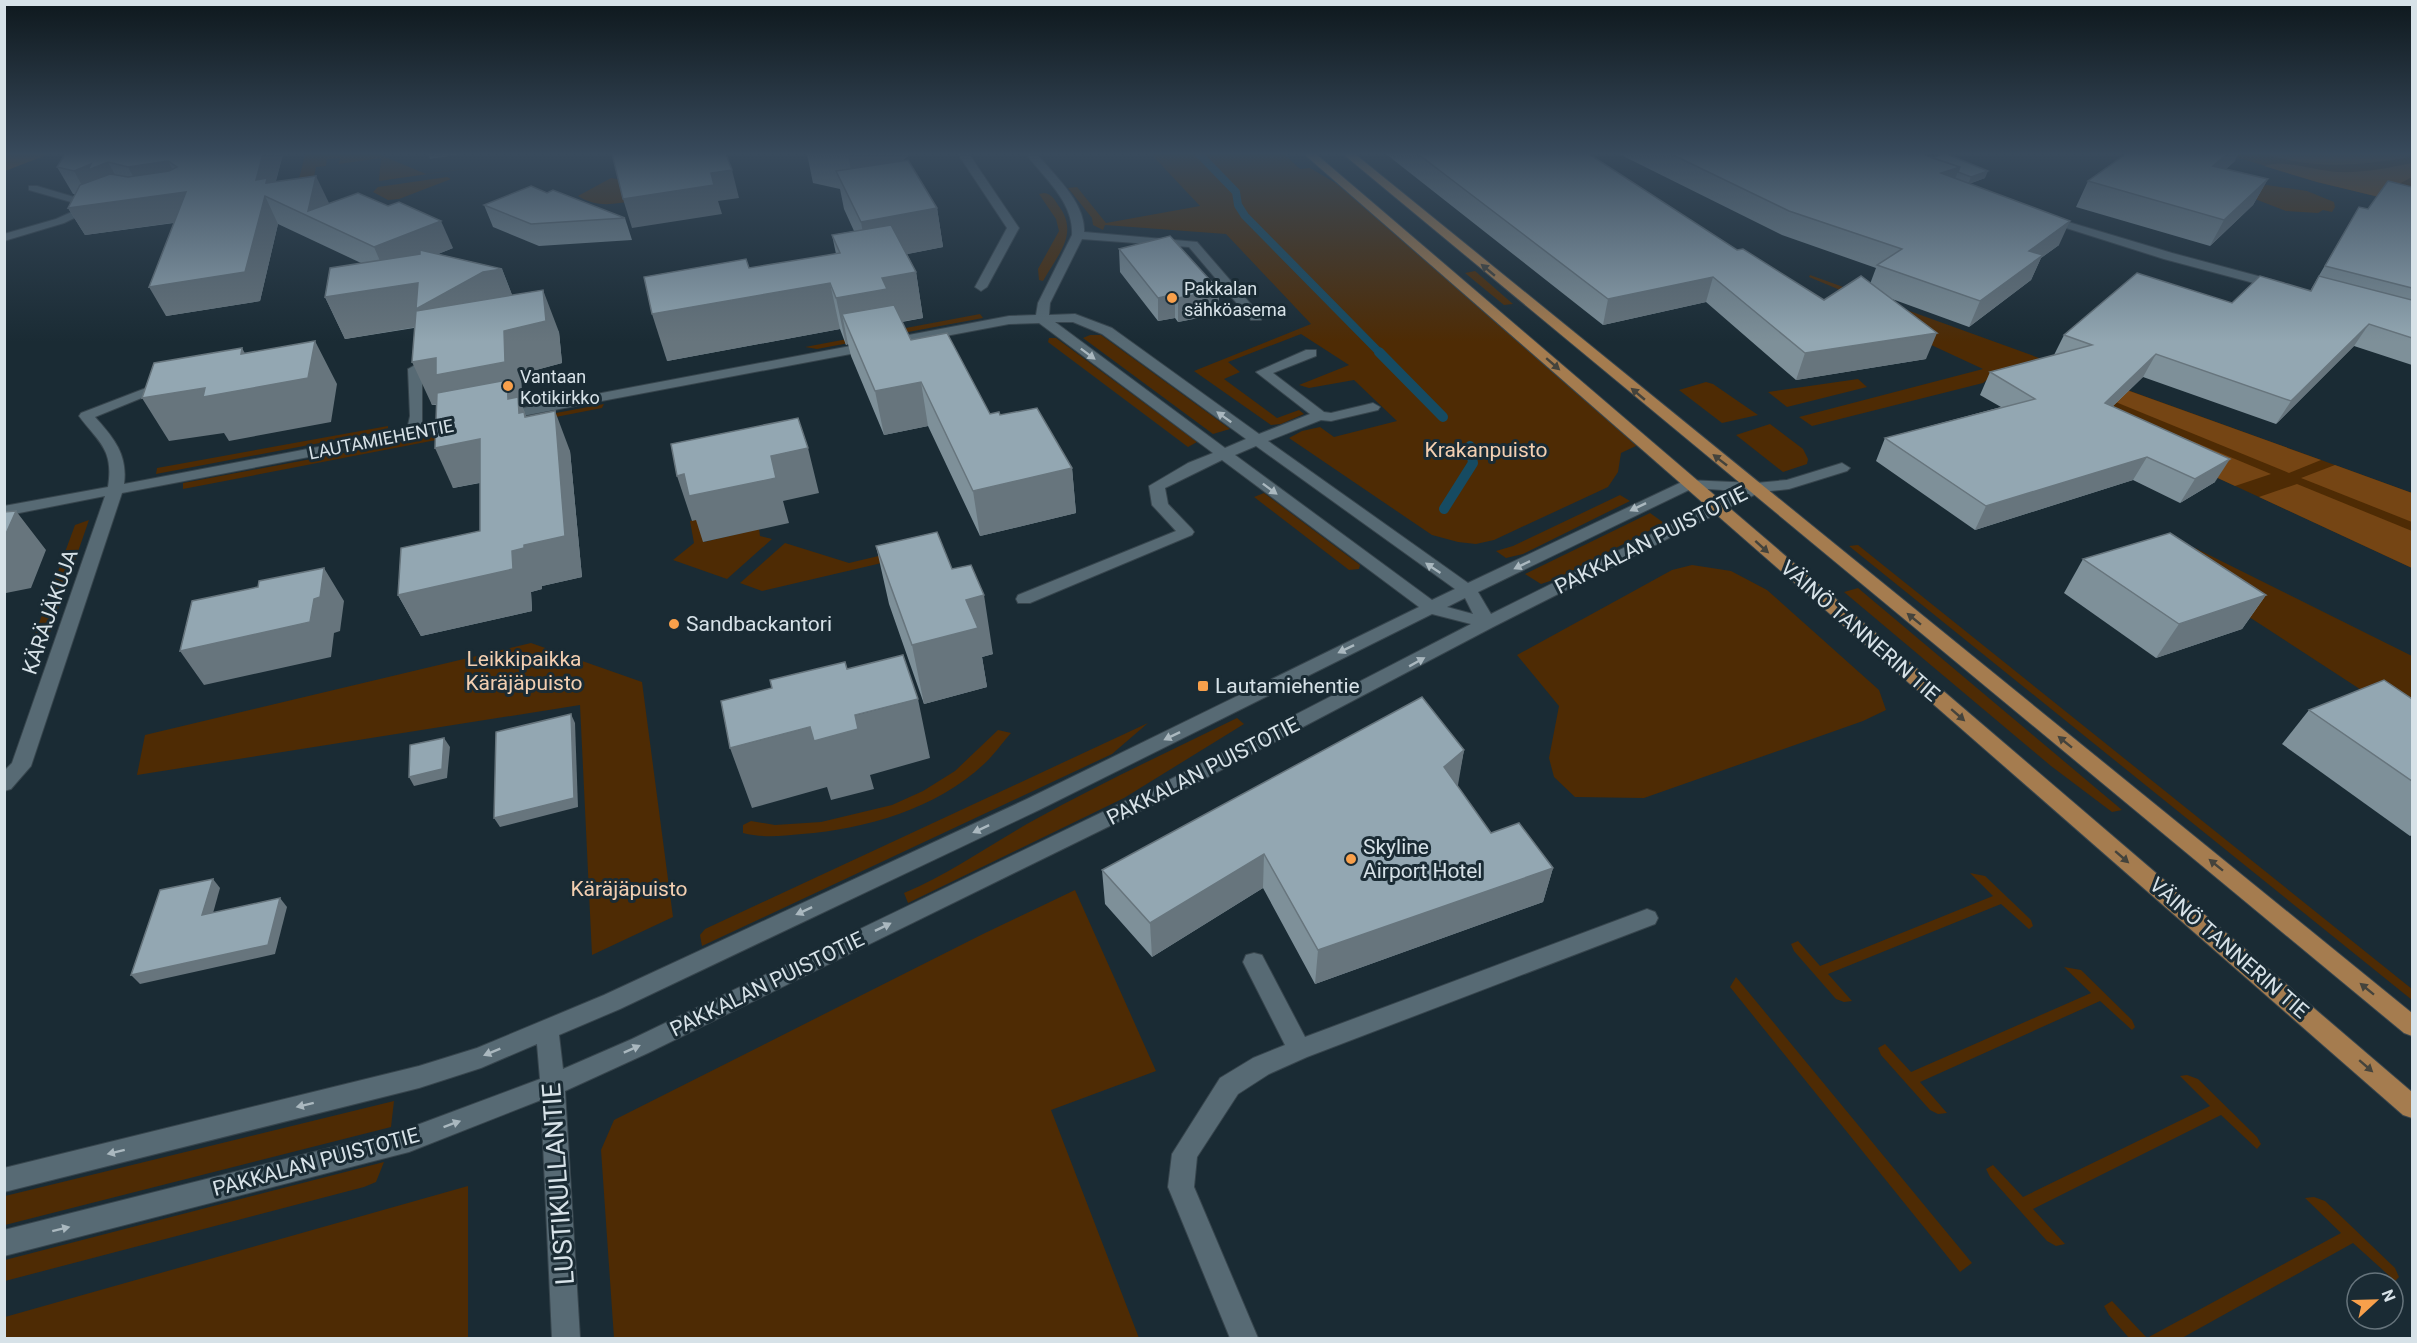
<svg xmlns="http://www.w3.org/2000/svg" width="2417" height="1343" viewBox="0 0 2417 1343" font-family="Roboto,sans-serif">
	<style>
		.green { fill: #4e2b04 }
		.forest { fill: #754514 }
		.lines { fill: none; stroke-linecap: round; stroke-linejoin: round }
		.stream-far1 { stroke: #164b62; stroke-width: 8 }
		.stream { stroke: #164b62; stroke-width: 10 }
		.minor-casing { stroke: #37454d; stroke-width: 2 }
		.major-casing { stroke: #37454d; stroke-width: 2 }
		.minor { fill: #576a74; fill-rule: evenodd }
		.major { fill: #a57c4f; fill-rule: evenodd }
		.wall { fill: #7e9099 }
		.shaded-wall { fill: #67757d }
		.building { fill: #93a7b2; stroke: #67757d; stroke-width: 1.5 }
		.oneway { fill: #44433c }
		.oneway2 { fill: #aab8bf }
		.poi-dot { fill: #f8a04b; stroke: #1a2b34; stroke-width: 2 }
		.labels { text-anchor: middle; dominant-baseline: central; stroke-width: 6; stroke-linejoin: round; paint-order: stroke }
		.far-poi-label { font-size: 18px; fill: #d7e2e8; stroke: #1a2b34; text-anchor: start }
		.far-street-label { font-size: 18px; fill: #d7e2e8; stroke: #1a2b34 }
		.park-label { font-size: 21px; fill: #f3cfb1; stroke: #1a2b34 }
		.street-label { font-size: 21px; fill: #d7e2e8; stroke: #1a2b34 }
		.poi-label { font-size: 21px; fill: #d7e2e8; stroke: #1a2b34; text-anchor: start }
		.near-street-label { font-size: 26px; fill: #d7e2e8; stroke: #1a2b34 }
	</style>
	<rect width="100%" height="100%" fill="#1a2b34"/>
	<g class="green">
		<path d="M305 154H378L426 174 505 163 379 181 381 158 339 164 340 158 327 159 326 166 316 167 311 191 296 192Z"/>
		<path d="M1151 154H1284L1300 169 1310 168 1339 185 1638 445 1621 453 1618 472 1608 487 1494 540 1476 544 1458 542 1432 535 1289 438 1302 431 1320 427 1334 437 1397 421 1354 380 1309 388 1299 385 1349 365 1301 334 1228 362 1240 372 1224 379 1277 418 1299 410 1304 414 1281 424 1271 425 1194 371 1311 324 1226 234 1105 225 1103 230 1093 225 1092 218 1068 188 1077 187 1106 223 1200 206Z"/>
		<path d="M2226 154H2412V205L2317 182Z"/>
		<path d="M447 177 451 179 399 199 388 200 373 192 378 187Z"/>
		<path d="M611 178 629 181 635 201C612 204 598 208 578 196Z"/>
		<path d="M2267 185 2307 191 2334 202 2335 207 2332 212 2323 210 2318 213 2286 211 2255 199 2258 187Z"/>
		<path d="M1044 193C1052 194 1054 199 1058 205 1080 233 1058 254 1043 281L1039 280 1038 269 1059 231 1056 219 1039 194Z"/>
		<path d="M1475 271 1513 304 1504 305 1465 273Z"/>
		<path d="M1810 275 2412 493V568L1994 374 1983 383 1812 426 1799 417 1983 369 1843 304 1864 300 1809 277Z"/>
		<path d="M980 314 983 318 817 349 805 347Z"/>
		<path d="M1090 335H1101L1230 429 1213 434 1083 338Z"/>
		<path d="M1049 338H1056L1197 442 1188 447 1048 342Z"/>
		<path d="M1858 379 1867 387 1787 407 1768 392Z"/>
		<path d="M1706 382 1713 384 1758 415 1722 423 1679 390Z"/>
		<path d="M604 404 602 408 183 489V483Z"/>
		<path d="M1770 424 1803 449 1808 459 1807 464 1783 472 1736 435Z"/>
		<path d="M388 426V430L156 474 157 468Z"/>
		<path d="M1264 493 1360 565 1359 569 1349 570 1254 497Z"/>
		<path d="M1620 495 1630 501 1523 554 1506 558 1496 551 1513 546Z"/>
		<path d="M1650 513 1664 523 1556 579 1541 584 1525 574Z"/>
		<path d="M699 519 704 542 759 529 760 536 772 539 727 579 673 560 694 543 690 521Z"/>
		<path d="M89 520 50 632 41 636 35 634 75 525Z"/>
		<path d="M785 543 849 563 929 544 933 551 762 591 740 583Z"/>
		<path d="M1858 545 2412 989V1000L1849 546Z"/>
		<path d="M2195 548 2412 656V723L2160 559Z"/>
		<path d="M1692 565 1731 571 1767 590 1879 690 1886 710 1863 721 1644 798 1575 797 1554 777 1549 758 1559 706 1517 655 1672 570Z"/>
		<path d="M1858 588 2122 810 2112 812 2051 766 1844 592Z"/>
		<path d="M531 643 642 682 673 917 592 955 580 705 137 775 145 735Z"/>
		<path d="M1237 718 1244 724 1124 798 908 903 904 893C950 874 992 843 1036 819 1101 783 1170 751 1237 718Z"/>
		<path d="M1148 723 1112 754 702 946 700 935 705 929Z"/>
		<path d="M998 730 1011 733C1002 743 994 755 984 764 936 809 866 829 802 834 782 836 762 838 743 833V825L751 821 775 825 821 822 892 805 923 791 955 771Z"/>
		<path d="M1970 873 1985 876 2031 920 2033 926 2029 929 2001 904 1828 974 1852 1001 1844 1002 1836 999 1794 951 1791 944 1798 941 1820 966 1993 896Z"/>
		<path d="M1075 890 1156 1071 1051 1110 1139 1338H614L601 1150 614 1120 983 934Z"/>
		<path d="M2064 967 2081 970 2132 1020 2135 1027 2132 1030 2100 1001 1920 1082 1947 1113 1938 1114 1930 1110 1881 1055 1878 1048 1885 1044 1911 1072 2091 993Z"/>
		<path d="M1736 977 1972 1263 1960 1272 1730 987Z"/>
		<path d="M2187 1075 2198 1079 2257 1137 2261 1144 2257 1149 2221 1115 2033 1209 2065 1244 2056 1246 2047 1241 1990 1177 1986 1169 1993 1165 2023 1197 2210 1106 2180 1076Z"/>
		<path d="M394 1101 391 1127 5 1225V1196Z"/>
		<path d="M384 1162 376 1182 364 1187 5 1281V1260Z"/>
		<path d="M468 1186V1338H5V1317Z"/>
		<path d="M2314 1197 2325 1201 2395 1268 2399 1277 2395 1281 2353 1243 2182 1338H2129L2109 1315 2104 1306 2112 1301 2147 1338 2341 1233 2305 1198Z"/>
	</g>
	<g class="forest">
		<path d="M5 154H49L5 171Z"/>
		<path d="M2265 154H2412L2405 158C2354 166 2315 169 2265 154Z"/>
		<path d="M2412 163V177L2395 186 2412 205 2317 182 2264 166C2287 159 2314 171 2338 172 2363 173 2388 168 2412 163Z"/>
		<path d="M2110 384 2321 460 2289 473 2101 396Z"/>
		<path d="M2108 406 2271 474 2235 486 2090 419Z"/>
		<path d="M2335 465 2412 493V522L2301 478Z"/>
		<path d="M2297 484 2412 531V568L2259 497Z"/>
	</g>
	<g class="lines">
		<path class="stream-far1" d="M1199 154 1236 192 1238 205 1245 216 1381 354"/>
		<g class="stream">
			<path d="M1379 352 1443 417"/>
			<path d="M1444 509 1473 463 1470 446"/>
		</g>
		<defs>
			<g id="minor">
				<path d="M958 154H969L1019 228 987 287 981 291 975 287 1007 228Z"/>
				<path d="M1026 154H1037C1054 175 1086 203 1084 232L1197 242 1262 317 1261 320H1251L1189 247 1082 239 1050 303 1049 315 1075 314 1112 328 1259 434 1310 414 1256 372 1306 350H1316V356L1273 373 1324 412 1331 413 1373 403 1380 407 1378 410 1331 421 1321 420 1268 441 1468 583 1686 480 1756 483 1787 480 1842 463 1850 468 1847 471 1789 489 1760 492 1493 627 1185 789 648 1053 565 1091 580 1338H552L541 1100 409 1152 4 1256V1230L409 1128 540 1079 537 1044 481 1068 419 1088 4 1192V1168L419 1066 477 1048 604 995 1027 799 1419 607 1222 460 1165 488 1168 504 1192 529 1194 532 1192 535 1030 603H1018L1016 599 1018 595 1176 531 1152 505 1149 486 1188 463 1213 453 1039 323 1009 324 501 420 494 416 501 412 1009 316 1036 315 1038 303 1072 235C1074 202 1044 178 1026 154ZM1055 322H1073L1102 334 1246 439 1225 448ZM1256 446 1455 589 1432 600 1235 455ZM1693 488 1738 491 1491 614 1478 592ZM1465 598 1473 614 1447 607ZM1432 614 1471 624 1171 779 632 1039 563 1069 559 1035 620 1009 1041 809Z"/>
				<path d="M29 186H37L101 205 64 223 4 241V234L56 219 85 206 29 190Z"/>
				<path d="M2045 215 2172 253 2284 283 2286 286 2280 290 2164 259 2041 220V216Z"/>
				<path d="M415 365 422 369V427L460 420 467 424 465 427 122 493 31 766 11 789 4 791V771L12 763 105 496 4 516V506L108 487C114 449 99 443 79 416L81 413 159 383H169L171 386 95 417C114 438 128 455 124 484L407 430 410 416 408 369Z"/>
				<path d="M1647 909 1655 912 1658 918 1655 924 1307 1057 1269 1074 1238 1094 1197 1157 1194 1187 1258 1338H1230L1168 1187 1172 1154 1220 1078 1253 1058 1285 1045 1243 962 1246 955 1254 953 1262 955 1305 1037Z"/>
			</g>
			<g id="major">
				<path d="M1304 154H1316L2412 1092V1118L2403 1115Z"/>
				<path d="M1343 154H1355L2412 1013V1036L2404 1033Z"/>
			</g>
		</defs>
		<use href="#minor" class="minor-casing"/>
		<use href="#major" class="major-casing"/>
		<use href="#minor" class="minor"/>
		<use href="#major" class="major"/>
	</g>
	<g class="wall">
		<path d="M65 154H283L276 181 329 203 328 204 453 248 438 254 502 269 512 295 559 332 562 363 521 374 522 406 526 417 570 451 582 577 542 586V589L531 592 532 611 421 636 398 595 480 531V483L453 488 436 405H432L414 328 345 339 325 297 361 263 278 224 260 301 166 316 174 223 85 235 68 208 75 194H73L57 167Z"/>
		<path d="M807 154H911L902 161 937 208 943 247 907 254 916 272 923 318 902 322 911 340 990 414 1000 415 1072 468 1076 513 980 536 928 426 884 435 851 356 848 344 846 345 840 329 667 361 749 268 836 254 832 235 854 231 844 209 840 189 813 183Z"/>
		<path d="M1386 154H1589L1737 250 1824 300 1870 284 1876 268 1782 235 1619 154H1927L1926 155 1985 178 1969 184 2059 245 2041 258 2031 280 1969 327 1892 299 1926 359 1796 380 1706 302 1603 325Z"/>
		<path d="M2235 161 2226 169 2268 179 2253 205 2210 246 2076 207 2088 181Z"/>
		<path d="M2412 187V365L2354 346 2276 424 2143 377 2113 406 2215 482 2180 503 2133 480 1975 530 1876 461 1885 438 2001 407 1980 395 1990 372 2054 355 2064 335 2232 303 2310 291 2359 207 2368 209Z"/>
		<path d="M547 193 625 218 632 240 539 246 493 227 484 205Z"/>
		<path d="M1119 249 1219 290V314L1178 322 1175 318 1158 321 1120 272Z"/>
		<path d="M876 546 952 569 993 654 982 657 987 687 924 704 889 604Z"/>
		<path d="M2083 559 2266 595 2242 629 2156 658 2064 593Z"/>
		<path d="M2412 699V835L2410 836 2282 744 2309 710Z"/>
		<path d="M1464 750 1457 785 1491 833 1553 868 1543 902 1315 984 1263 888 1152 957 1105 904 1102 870Z"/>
	</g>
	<g class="shaded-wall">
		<path d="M263 154H283L273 191 265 196 278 224 260 301 166 316 149 287 256 180Z"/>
		<path d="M428 154H462L430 159Z"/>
		<path d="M848 154H911L855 192Z"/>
		<path d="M2227 154H2238L2235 161 2200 191 2213 166Z"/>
		<path d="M168 161 183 188 143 194 128 167Z"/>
		<path d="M108 162 123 189 89 198 74 171 91 164Z"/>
		<path d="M1960 167 1950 190 1941 173Z"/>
		<path d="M732 170 739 198 718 201 722 214 632 228 623 199 711 173Z"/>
		<path d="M1988 171 1985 178 1968 184 1971 177Z"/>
		<path d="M316 176 329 203 325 224 308 211Z"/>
		<path d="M2268 179 2253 205 2210 246 2224 220Z"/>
		<path d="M186 192 200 219 85 235 68 208Z"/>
		<path d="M937 208 943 247 868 262 861 222Z"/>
		<path d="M441 221 453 248 386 275 374 247Z"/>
		<path d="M2070 221 2059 245 2041 258 2031 280 1969 327 1980 301 2029 251Z"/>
		<path d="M502 269 518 310 345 339 325 297Z"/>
		<path d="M916 272 923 318 893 323 842 314 848 344 846 345 836 298 882 278Z"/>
		<path d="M1713 277 1706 302 1603 325 1608 299Z"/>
		<path d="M830 283 840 329 667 361 652 314Z"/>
		<path d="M543 290 559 332 562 363 521 374 522 406 540 452 448 402 432 405 412 362 504 331Z"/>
		<path d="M1219 290V314L1178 322V298Z"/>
		<path d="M1175 294V318L1158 321V298Z"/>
		<path d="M2369 324 2354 346 2276 424 2291 401Z"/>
		<path d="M1937 333 1926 359 1796 380 1805 353Z"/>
		<path d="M315 341 337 384 331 422 229 441 224 433 169 441 142 398 205 388 241 354 242 348 263 386Z"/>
		<path d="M2156 354 2143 377 2092 426 2105 403Z"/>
		<path d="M921 382 928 426 884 435 875 391Z"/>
		<path d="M555 411 570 451 582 577 542 586V589L531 592 532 611 421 636 398 595 524 545Z"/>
		<path d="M480 439 498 479 453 488 435 448Z"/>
		<path d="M808 448 819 493 783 501 789 523 703 542 696 520 692 521 677 476Z"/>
		<path d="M2147 457 2133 480 1975 530 1986 506Z"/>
		<path d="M2230 459 2215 482 2180 503 2195 479Z"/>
		<path d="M1072 468 1076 513 980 536 973 491Z"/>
		<path d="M16 511 46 550 31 588 6 593 4 597V533Z"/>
		<path d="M324 568 344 601 340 631 334 633 331 657 204 685 180 651 314 599Z"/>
		<path d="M984 595 993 654 982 657 987 687 924 704 912 645 966 600Z"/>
		<path d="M2266 595 2242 629 2156 658 2179 624Z"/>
		<path d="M918 699 930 758 870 775 874 789 831 800 827 787 752 808 730 748Z"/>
		<path d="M571 714 575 723 578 807 500 827 494 818Z"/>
		<path d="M444 738 450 747 447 778 414 786 409 777Z"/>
		<path d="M1464 750 1458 785 1438 801 1444 767Z"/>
		<path d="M1264 854 1263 888 1152 957 1150 923Z"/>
		<path d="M1553 868 1543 902 1315 984 1318 950Z"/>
		<path d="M213 879 220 888 210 924 202 915Z"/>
		<path d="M280 898 287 907 275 954 140 984 131 975Z"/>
	</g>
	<g class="building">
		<path d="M65 154H263L256 180 267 178 266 183 316 176 308 211 358 193 388 206 399 202 441 221 374 247 265 196 245 272 149 287 186 192 68 208 80 185 110 174 128 177 169 171 177 167 168 161 128 167 108 162 88 170 91 164 74 171 57 167Z"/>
		<path d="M612 154H726L732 170 711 173 714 185 623 199Z"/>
		<path d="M1418 154H1589L1737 250 1743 249 1824 300 1861 276 1937 333 1805 353 1713 277 1608 299Z"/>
		<path d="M1671 154H1923L1960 167 1941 173 2070 221 2029 251 2043 255 1980 301 1877 265 1902 249 1789 211Z"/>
		<path d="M1941 154H1947L1988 171 1971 177 1958 172 1960 167 1933 158Z"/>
		<path d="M2126 154H2227L2213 166 2268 179 2224 220 2088 181Z"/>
		<path d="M908 160 937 208 861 222 836 171Z"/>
		<path d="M2388 181 2412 187V288L2325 266 2359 207 2368 209Z"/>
		<path d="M531 186 547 193 553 190 625 218 531 224 484 205Z"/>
		<path d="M891 225 916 272 882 278 887 289 836 298 830 283 652 314 644 277 746 259 749 268 840 253 832 235Z"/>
		<path d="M1170 236 1219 290 1178 298 1175 294 1158 298 1119 249Z"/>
		<path d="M420 250 502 269 483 272 416 309 418 283 325 297 330 268 420 254Z"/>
		<path d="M2137 273 2232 303 2260 276 2311 291 2319 276 2412 300V338L2369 324 2291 401 2156 354 2105 403 2230 459 2195 479 2147 457 1986 506 1885 438 2035 399 1990 372 2092 345 2064 335Z"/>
		<path d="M543 290 546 321 504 331 505 362 436 375V358L412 362 416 311Z"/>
		<path d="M894 305 911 340 947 333 990 414 999 412 1000 415 1037 408 1072 468 973 491 921 382 875 391 842 314Z"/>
		<path d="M315 341 308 378 203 397 205 388 142 398 154 363 242 348 241 354Z"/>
		<path d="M507 380 508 399 518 397 519 413 524 412 525 417 555 411 565 536 524 545V548L512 551 513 569 398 595 401 548 480 531V439L435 448 437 393Z"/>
		<path d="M798 418 808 448 771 456 776 478 689 496 684 474 677 476 671 444Z"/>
		<path d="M16 511 4 538V512Z"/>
		<path d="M937 532 952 569 971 565 984 595 966 600 978 628 912 645 876 546Z"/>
		<path d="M2170 533 2266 595 2179 624 2083 559Z"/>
		<path d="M324 568 320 597 314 599 310 622 180 651 192 601 258 587 259 581Z"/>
		<path d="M903 655 918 699 855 715 858 729 814 741 810 727 730 748 721 701 772 688 770 680 845 662 847 669Z"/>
		<path d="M2384 680 2412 699V781L2309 710Z"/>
		<path d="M1422 697 1464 750 1444 767 1491 833 1519 823 1553 868 1318 950 1264 854 1150 923 1102 870Z"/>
		<path d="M571 714 574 798 494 818 496 732Z"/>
		<path d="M444 738 442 769 409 777 410 745Z"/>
		<path d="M213 879 202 915 280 898 268 945 131 975 160 890Z"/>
	</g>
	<defs><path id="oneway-solid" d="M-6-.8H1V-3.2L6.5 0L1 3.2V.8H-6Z" transform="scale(1.5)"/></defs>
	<g class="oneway">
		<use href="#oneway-solid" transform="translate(1488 270) rotate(-140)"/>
		<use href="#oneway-solid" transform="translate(1553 364) rotate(41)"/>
		<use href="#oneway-solid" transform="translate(1638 394) rotate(-140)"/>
		<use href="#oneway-solid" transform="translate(1720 460) rotate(-142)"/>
		<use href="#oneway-solid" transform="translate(1762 547) rotate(42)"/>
		<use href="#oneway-solid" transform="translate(1914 619) rotate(-141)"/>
		<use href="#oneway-solid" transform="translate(1958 715) rotate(41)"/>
		<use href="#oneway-solid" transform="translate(2065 742) rotate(-141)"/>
		<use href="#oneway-solid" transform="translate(2122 857) rotate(41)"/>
		<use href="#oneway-solid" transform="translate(2216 865) rotate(-141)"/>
		<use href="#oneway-solid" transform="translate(2367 989) rotate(-141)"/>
		<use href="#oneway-solid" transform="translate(2366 1066) rotate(41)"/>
	</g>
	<g class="oneway2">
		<use href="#oneway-solid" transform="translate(1088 354) rotate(37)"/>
		<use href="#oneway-solid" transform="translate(1224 417) rotate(-144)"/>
		<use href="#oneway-solid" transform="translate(1270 489) rotate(37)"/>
		<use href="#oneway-solid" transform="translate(1638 507) rotate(154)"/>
		<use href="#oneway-solid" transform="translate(1522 565) rotate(154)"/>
		<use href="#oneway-solid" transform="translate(1433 568) rotate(-146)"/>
		<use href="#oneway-solid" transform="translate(1346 649) rotate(154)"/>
		<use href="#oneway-solid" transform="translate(1417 662) rotate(-29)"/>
		<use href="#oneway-solid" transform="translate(1172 736) rotate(154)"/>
		<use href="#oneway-solid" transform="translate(981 829) rotate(155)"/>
		<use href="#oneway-solid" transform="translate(804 911) rotate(155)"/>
		<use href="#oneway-solid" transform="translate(883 927) rotate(-26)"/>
		<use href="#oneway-solid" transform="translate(632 1049) rotate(-24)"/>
		<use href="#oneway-solid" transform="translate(492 1052) rotate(158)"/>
		<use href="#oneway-solid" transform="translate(305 1105) rotate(166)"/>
		<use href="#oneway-solid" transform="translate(452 1124) rotate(-20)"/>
		<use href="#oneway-solid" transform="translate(116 1152) rotate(166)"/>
		<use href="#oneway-solid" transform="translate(61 1229) rotate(-14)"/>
	</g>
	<linearGradient id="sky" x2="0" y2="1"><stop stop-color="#0e181d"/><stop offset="0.45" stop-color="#384a5c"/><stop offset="1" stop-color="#384a5c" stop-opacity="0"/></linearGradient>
	<rect width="2417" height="342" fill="url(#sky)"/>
	<g class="poi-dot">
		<circle cx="1172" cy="298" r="6"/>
		<circle cx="508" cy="386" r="6"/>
		<circle cx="674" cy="624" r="6"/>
		<rect x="1197" y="680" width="12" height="12" rx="3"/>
		<circle cx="1351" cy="859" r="6"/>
	</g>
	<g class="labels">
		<g class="far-poi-label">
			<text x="1184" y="288">Pakkalan<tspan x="1184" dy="21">sähköasema</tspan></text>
			<text x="520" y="376">Vantaan<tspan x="520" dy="21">Kotikirkko</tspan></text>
		</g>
		<g class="far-street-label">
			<text transform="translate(381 439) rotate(-11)">LAUTAMIEHENTIE</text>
		</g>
		<g class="park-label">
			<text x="1486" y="450">Krakanpuisto</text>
			<text x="524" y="659">Leikkipaikka<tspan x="524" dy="24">Käräjäpuisto</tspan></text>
			<text x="629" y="889">Käräjäpuisto</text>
		</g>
		<g class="street-label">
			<text transform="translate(1651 540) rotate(-27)">PAKKALAN PUISTOTIE</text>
			<text transform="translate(50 612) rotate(-71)">KÄRÄJÄKUJA</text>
			<text transform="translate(1860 631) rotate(41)">VÄINÖ TANNERIN TIE</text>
			<text transform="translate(1203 771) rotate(-27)">PAKKALAN PUISTOTIE</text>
			<text transform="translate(2229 948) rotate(41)">VÄINÖ TANNERIN TIE</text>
			<text transform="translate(767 984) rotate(-26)">PAKKALAN PUISTOTIE</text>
			<text transform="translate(316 1162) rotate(-15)">PAKKALAN PUISTOTIE</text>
		</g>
		<g class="poi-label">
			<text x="686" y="624">Sandbackantori</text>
			<text x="1215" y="686">Lautamiehentie</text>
			<text x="1363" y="847">Skyline<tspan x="1363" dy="24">Airport Hotel</tspan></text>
		</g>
		<g class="near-street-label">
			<text transform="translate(558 1184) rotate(-94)">LUSTIKULLANTIE</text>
		</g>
	</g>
	<rect width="2417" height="1343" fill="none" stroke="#d7e2e8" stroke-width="12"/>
	<g transform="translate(2375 1301) rotate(68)"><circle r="28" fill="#1a2b34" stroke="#66747c" stroke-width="1.5"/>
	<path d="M0-4.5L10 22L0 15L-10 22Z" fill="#f8a04b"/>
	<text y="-9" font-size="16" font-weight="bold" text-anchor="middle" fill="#d7e2e8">N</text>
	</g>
</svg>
